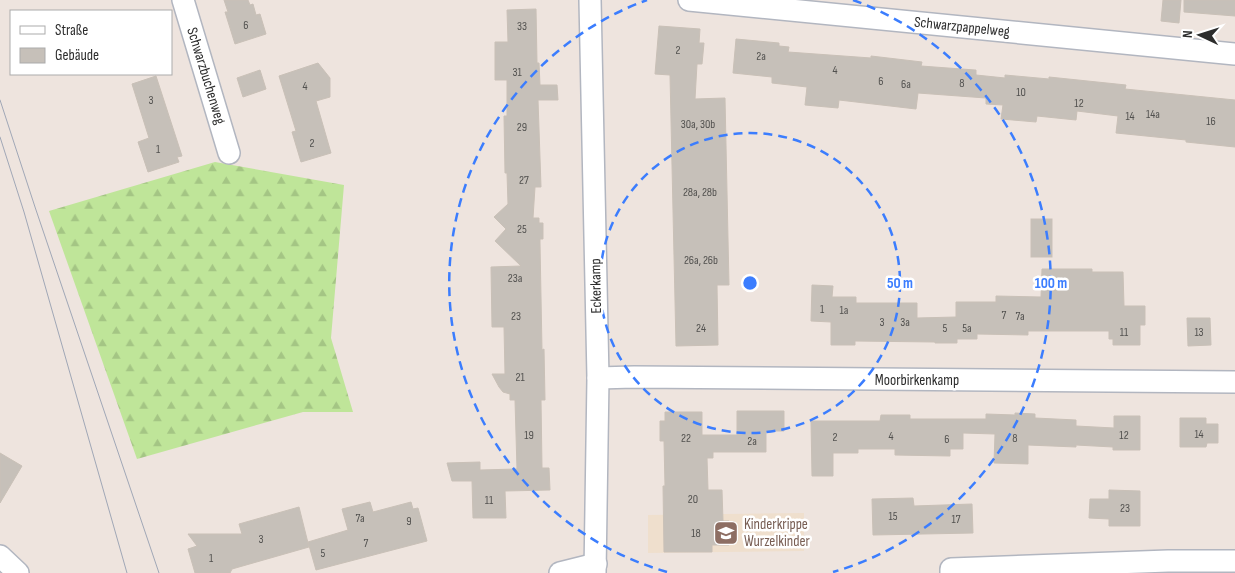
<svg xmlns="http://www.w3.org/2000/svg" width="1235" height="573" viewBox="0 0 1235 573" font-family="'Sofia Sans Condensed',sans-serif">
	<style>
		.education { fill: #efdfcd }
		.forest { fill: url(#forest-firs) }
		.building { fill: #c6c0b9; stroke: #c9c0b7 }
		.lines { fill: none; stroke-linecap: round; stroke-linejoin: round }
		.minor-casing { stroke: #b2b6c0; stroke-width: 24 }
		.minor { stroke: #fff; stroke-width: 21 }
		.tram { stroke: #a0a7b6; stroke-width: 1 }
		.ring { fill: none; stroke: #3b7dfe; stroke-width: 2.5; stroke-dasharray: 9 6 }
		.labels { text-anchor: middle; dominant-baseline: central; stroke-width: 5; stroke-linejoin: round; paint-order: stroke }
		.number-label { font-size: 12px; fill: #52514f }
		.street-label { font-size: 15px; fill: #2c2c2c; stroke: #fff }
		.education-label { font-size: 15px; fill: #785e54; stroke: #fff; text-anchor: start }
		.centre { fill: #3b7dfe; stroke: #fff; stroke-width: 2.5 }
		.ring-label { font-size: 15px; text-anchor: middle; font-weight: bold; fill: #3b7dfe; stroke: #fff; stroke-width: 5; stroke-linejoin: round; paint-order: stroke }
	</style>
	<defs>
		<pattern id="forest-firs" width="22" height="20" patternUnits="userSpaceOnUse" patternTransform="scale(1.25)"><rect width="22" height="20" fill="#bfe599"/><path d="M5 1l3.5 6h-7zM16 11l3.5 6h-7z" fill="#a4c584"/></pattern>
	</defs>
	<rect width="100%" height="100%" fill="#eee4de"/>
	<path class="education" d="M804 513V551L648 553V515Z"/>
	<path class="forest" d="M215 162 344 185 331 338 353 412H303L137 459 49 211Z"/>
	<g class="building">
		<path d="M224 0H248L250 5 253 4 256 15 260 14 266 34 235 44 225 12H228Z"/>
		<path d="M1163 0H1181L1179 23 1161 21Z"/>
		<path d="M1184 0H1235V16L1184 12Z"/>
		<path d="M536 9 537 63H539L540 85H557L558 100H538L541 187H535L533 218H539V223H543V239H540V243L542 350 544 349 545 400H541L542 468H549L550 490 505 491 506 518H473L472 481H452L447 463 480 462V470L517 469 515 400H510V394L503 392 499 387 492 374H505L504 327H492L491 267 521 266 495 241 506 229 494 217 508 204 507 173H505L504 116H507V80H495V42H508L507 10Z"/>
		<path d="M659 26 700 29 699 43H704L702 64H697L695 99 725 98 729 285H717L718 345 676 346 670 75 655 74Z"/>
		<path d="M736 39 779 43V46L789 47 788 52 871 58V56L922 62 921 66 975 70H976V75L1005 78V75L1049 79V77L1126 85 1125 89 1235 100V147L1186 142V140L1116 133 1118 116 1077 111 1076 120 1037 116 1036 122 1001 119 1003 105 986 104V98L918 93 916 109 839 100 838 108 805 105 807 87 772 83V77L733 73Z"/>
		<path d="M318 63 330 78V97L316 101 331 153 301 162 292 132 296 131 279 76Z"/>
		<path d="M260 70 266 89 243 97 237 78Z"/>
		<path d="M156 76 182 156 177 157 179 162 148 172 138 142 149 138 132 84Z"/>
		<rect x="1031" y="219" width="21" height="38"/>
		<path d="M1042 269H1092V272H1123L1124 306H1145V325H1140V345H1113V339H1109V331H1028V335L977 334V339H957V343H935V342L855 341V345H831V322L811 321 812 285 833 286 832 297H856V303H917V318L956 317V302H996V296L1041 297Z"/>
		<path d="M1187 318H1210L1211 345 1188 346Z"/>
		<path d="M737 411H784V431H766V452H713V458H707L708 490H722L723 521H729V545H712V552H664L663 486H665L664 441H660V421H665V412H702V435H737Z"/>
		<path d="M1015 413 1035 414V418L1076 420V426L1114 428V416H1140V450H1113V447L1076 445V447L1028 445V464L994 463 995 434 963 433V449H950V456L895 455V449H858V453H833V476H812L811 421H880L881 415H910V419H986V414L1015 415Z"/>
		<path d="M1180 418H1206V424H1218V443H1207L1206 447H1180Z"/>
		<path d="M0 453 22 466 0 503Z"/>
		<path d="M1109 490 1140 491V526H1109V519L1089 518 1090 499H1109Z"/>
		<path d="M913 498 914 506 972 504 973 533 873 535 872 499Z"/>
		<path d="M370 502 373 512 411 502 413 509 418 508 427 541 316 570 308 542 348 530 342 509Z"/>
		<path d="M299 507 309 547 232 569 230 573H195L188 549 197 546 188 534H242L239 524Z"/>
	</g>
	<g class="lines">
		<defs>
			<g id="minor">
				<path d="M183 0 229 153"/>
				<path d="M590 0 598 378 595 573"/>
				<path d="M689 0 1235 54"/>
				<path d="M598 378 634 377 1235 382"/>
				<path d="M0 556 18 573"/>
				<path d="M560 573 596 564"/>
				<path d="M951 573V569L1168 561H1235"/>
			</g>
		</defs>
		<use href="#minor" class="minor-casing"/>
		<use href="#minor" class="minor"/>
		<g class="tram">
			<path d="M0 100 35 207 159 573"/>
			<path d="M0 137 24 212 127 573"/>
		</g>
	</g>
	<g class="ring">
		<circle cx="750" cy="283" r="150"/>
		<path d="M667 572A301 301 0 0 1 647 0M853 0A301 301 0 0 1 833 572"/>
	</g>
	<defs>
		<symbol id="school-square" viewBox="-11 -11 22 22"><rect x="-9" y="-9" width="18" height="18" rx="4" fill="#8d6e63" stroke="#fff"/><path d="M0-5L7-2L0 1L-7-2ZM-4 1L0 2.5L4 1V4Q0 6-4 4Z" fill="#fff"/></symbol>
	</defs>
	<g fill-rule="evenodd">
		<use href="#school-square" x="712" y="519" width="28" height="28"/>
	</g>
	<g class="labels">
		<g class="number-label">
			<text x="246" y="25">6</text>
			<text x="522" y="26">33</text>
			<text x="678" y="50">2</text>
			<text x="761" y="56">2a</text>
			<text x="835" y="70">4</text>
			<text x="517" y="72">31</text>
			<text x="881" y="81">6</text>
			<text x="962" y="83">8</text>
			<text x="906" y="84">6a</text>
			<text x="305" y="86">4</text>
			<text x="1021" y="92">10</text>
			<text x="151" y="100">3</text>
			<text x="1079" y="103">12</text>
			<text x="1153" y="114">14a</text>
			<text x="1130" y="116">14</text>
			<text x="1211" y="121">16</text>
			<text x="698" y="124">30a, 30b</text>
			<text x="522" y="127">29</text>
			<text x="312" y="143">2</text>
			<text x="158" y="149">1</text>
			<text x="524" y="180">27</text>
			<text x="700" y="192">28a, 28b</text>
			<text x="522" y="229">25</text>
			<text x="701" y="260">26a, 26b</text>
			<text x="515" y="278">23a</text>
			<text x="822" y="309">1</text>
			<text x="844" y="310">1a</text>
			<text x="1004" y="315">7</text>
			<text x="516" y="316">23</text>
			<text x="1020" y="316">7a</text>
			<text x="882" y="322">3</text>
			<text x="905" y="322">3a</text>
			<text x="701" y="328">24</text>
			<text x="945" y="328">5</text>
			<text x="967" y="328">5a</text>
			<text x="1124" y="332">11</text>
			<text x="1199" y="332">13</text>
			<text x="520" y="377">21</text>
			<text x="1199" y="434">14</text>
			<text x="529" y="435">19</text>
			<text x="1124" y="435">12</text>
			<text x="891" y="436">4</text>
			<text x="835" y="437">2</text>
			<text x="686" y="438">22</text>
			<text x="1015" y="438">8</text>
			<text x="947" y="439">6</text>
			<text x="752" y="441">2a</text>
			<text x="693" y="499">20</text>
			<text x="489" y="500">11</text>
			<text x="1125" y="508">23</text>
			<text x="893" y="516">15</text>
			<text x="360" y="518">7a</text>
			<text x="956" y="519">17</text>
			<text x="409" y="521">9</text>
			<text x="696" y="533">18</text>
			<text x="261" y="539">3</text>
			<text x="366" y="543">7</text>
			<text x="323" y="553">5</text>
			<text x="211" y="558">1</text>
		</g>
		<g class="street-label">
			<text transform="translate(962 27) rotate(6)">Schwarzpappelweg</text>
			<text transform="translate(206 76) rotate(73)">Schwarzbuchenweg</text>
			<text transform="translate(596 286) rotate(-91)">Eckerkamp</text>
			<text x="917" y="380">Moorbirkenkamp</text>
		</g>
		<g class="education-label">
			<text x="744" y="524">Kinderkrippe<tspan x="744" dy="17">Wurzelkinder</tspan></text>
		</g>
	</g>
	<circle cx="750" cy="283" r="8" class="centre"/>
	<g class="ring-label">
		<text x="900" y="288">50 m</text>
		<text x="1051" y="288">100 m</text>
	</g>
	<rect x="10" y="10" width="162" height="65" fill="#ffffff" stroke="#ababab"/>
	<rect x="20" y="26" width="25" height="8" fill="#ffffff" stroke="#ababab"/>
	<text x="55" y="35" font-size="15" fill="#2c2c2c">Straße</text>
	<rect x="20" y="48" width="25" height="15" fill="#c6c0b9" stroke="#ababab"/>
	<text x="55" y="60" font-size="15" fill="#2c2c2c">Gebäude</text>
	<g transform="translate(1200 35) rotate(274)" stroke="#ffffff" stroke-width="4" paint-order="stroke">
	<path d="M0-4L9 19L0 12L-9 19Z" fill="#2c2c2c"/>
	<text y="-8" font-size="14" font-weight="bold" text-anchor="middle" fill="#2c2c2c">N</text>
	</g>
</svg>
